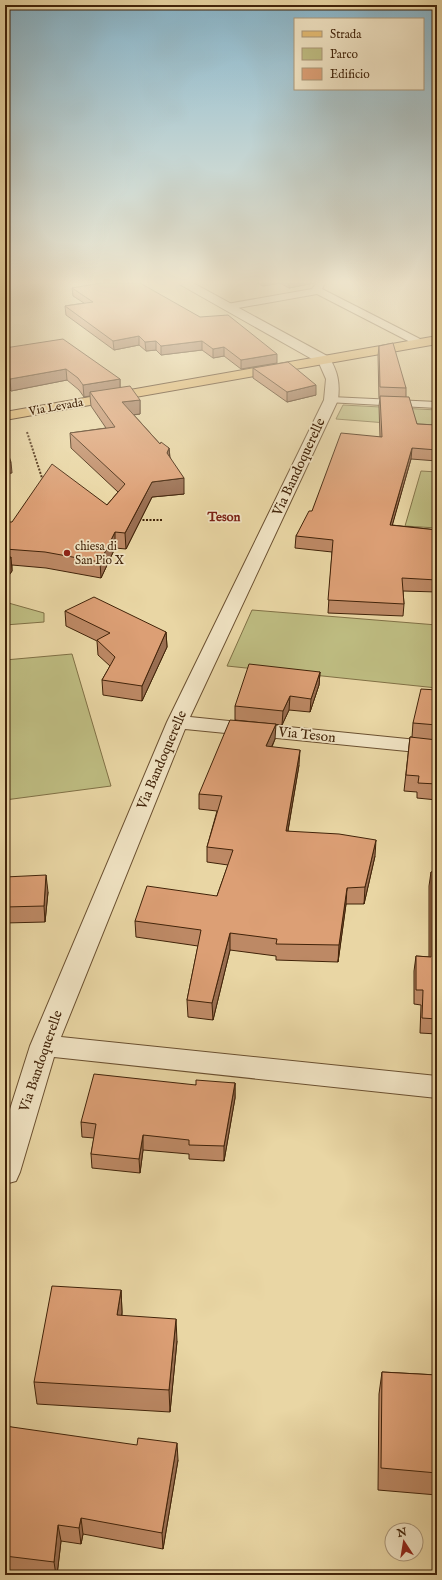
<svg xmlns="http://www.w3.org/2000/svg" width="442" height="1580" viewBox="0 0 442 1580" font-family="'IM FELL English',serif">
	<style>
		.green { fill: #bebc81; stroke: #807045 }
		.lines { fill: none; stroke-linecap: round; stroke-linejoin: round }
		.lane-casing { stroke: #6b5030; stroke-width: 2 }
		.street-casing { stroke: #6b5030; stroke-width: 2 }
		.primary-casing { stroke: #412309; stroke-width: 2 }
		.path { stroke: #412309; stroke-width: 2; stroke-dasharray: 2 1.5; stroke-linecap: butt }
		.lane { fill: #f1e4c4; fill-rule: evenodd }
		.street { fill: #f1e4c4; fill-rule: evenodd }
		.primary { fill: #e4bb72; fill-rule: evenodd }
		.wall { fill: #bd8965; stroke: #412309 }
		.shaded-wall { fill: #9a6f52; stroke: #412309 }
		.building { fill: #dc9f75; stroke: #412309 }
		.poi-dot { fill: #8f2418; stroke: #f1e4c4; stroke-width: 1.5 }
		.labels { text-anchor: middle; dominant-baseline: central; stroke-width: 3.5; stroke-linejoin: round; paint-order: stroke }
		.far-street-label { font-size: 12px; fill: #412309; stroke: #f1e4c4 }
		.far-poi-label { font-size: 12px; fill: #412309; stroke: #f1e4c4; text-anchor: start }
		.far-quarter-label { font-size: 13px; font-weight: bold; fill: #7a1f14; stroke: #f1e4c4 }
		.street-label { font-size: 14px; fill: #412309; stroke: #f1e4c4 }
	</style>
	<rect width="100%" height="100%" fill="#e9d6a4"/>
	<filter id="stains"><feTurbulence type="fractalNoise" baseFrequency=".005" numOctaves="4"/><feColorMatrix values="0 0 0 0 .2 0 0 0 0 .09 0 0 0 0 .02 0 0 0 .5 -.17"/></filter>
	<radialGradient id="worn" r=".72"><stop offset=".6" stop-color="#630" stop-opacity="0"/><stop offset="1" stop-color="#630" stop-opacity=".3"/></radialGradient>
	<g class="green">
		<path d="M343 405 437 410V427L336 419Z"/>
		<path d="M421 471 437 472V528L405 526Z"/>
		<path d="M5 602 44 613V622L5 625Z"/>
		<path d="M252 610 437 625V688L227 666Z"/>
		<path d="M72 654 111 786 5 800V660Z"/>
	</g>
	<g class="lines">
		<defs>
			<g id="lane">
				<path d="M317 283H325L322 289 424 341 425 343 420 346 416 345 317 294 227 310 222 307 227 304 312 289Z"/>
				<path d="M331 397 437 402V408L327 402 325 400Z"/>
			</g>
			<path id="street" d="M179 283H193L329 357C338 372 340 383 338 400L190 717 437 742V754L185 729 61 1037 437 1076V1098L54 1057 20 1172 16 1181 5 1184V1125L30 1046 167 722 324 400 326 379 319 363 181 285Z"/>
			<path id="primary" d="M437 336V344L5 420V412Z"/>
		</defs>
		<use href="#lane" class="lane-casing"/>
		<use href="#street" class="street-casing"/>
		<use href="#primary" class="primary-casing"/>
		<g class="path">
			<path d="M27 432 43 481"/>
			<path d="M139 520H162"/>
		</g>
		<use href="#lane" class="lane"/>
		<use href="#street" class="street"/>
		<use href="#primary" class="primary"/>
	</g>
	<g class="wall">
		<path d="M257 283H314L289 288 280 283 263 286Z"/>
		<path d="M72 288 277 363 241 369 224 356 213 358 202 350 161 355 156 350 146 351 139 345 114 350 66 315 65 306 84 303 73 296Z"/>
		<path d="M379 346 406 388V397L417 424 437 425V461L411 459 392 525 437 530V592L403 591 404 604 403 616 328 613 332 552 295 548 296 536 312 511 380 437 379 406 380 398H379L378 356Z"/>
		<path d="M5 348 120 379V387L140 400V414L134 415 160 444 169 448 170 457 184 494 152 497 126 549 115 548 101 578 46 568 12 565V571L5 581V529L12 522 107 505 118 492 71 448 70 433 106 428 91 406 90 396 84 397 79 390 67 380 11 391 5 385Z"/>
		<path d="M253 368 316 395 287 402 253 378Z"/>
		<path d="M65 611 166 632 167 647 142 701 103 695 102 680 110 666 98 655 97 641 66 626Z"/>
		<path d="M320 672 319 685 310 712 289 710 282 725 235 720V706Z"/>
		<path d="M437 690V800L417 798V792L404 791 410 737H412L413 723Z"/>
		<path d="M275 739 272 747 299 765 288 831 375 856 364 904H346L338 962 276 960V956L230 950 213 1020 188 1017 187 1000 198 946 136 937 135 921 217 896 228 865 207 862V847L217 811 199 809V794Z"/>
		<path d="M431 872H437V1034L420 1033 421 1005 414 1004V971L416 956 429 957V886Z"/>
		<path d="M5 877 48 892 45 922 5 923Z"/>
		<path d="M235 1083V1098L224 1161 189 1159V1154L143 1150 140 1173 92 1168 91 1154 94 1138 82 1137 81 1122 196 1085Z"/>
		<path d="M121 1290 122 1312V1316L177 1341 170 1412 37 1404 34 1382Z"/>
		<path d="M382 1372 437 1375V1495L378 1490 379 1394Z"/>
		<path d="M5 1426 178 1460 163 1549 83 1534 81 1544 61 1541 57 1575H34L5 1571Z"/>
	</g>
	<g class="shaded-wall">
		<path d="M263 283H280L263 286Z"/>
		<path d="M289 283H314L289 288Z"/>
		<path d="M139 336V345L114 350 113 341Z"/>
		<path d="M156 341V350L146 351 145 342Z"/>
		<path d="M202 341V350L161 355V346Z"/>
		<path d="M224 347V356L213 358V349Z"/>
		<path d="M277 354V363L241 369V360Z"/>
		<path d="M66 369 67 380 11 391 10 379Z"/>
		<path d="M120 379V390L90 392V396L84 397 83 385Z"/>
		<path d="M316 385V395L287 402V392Z"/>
		<path d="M140 400V414L122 416V402Z"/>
		<path d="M169 448 170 462 167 453Z"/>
		<path d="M412 448 411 459 389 537 390 525Z"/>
		<path d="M5 462H11L12 473 5 474Z"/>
		<path d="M184 478V494L152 497 126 549 125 533 152 482Z"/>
		<path d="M115 532V548L101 578 100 562Z"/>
		<path d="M11 557 12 571 5 581V565Z"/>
		<path d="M166 632 167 647 142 701V686Z"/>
		<path d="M320 672 319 685 310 712 311 699Z"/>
		<path d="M290 696 289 710 282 725 283 711Z"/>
		<path d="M276 724 275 739 265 761 266 746Z"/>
		<path d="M300 750 299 765 285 847 286 831Z"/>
		<path d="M376 840 375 856 364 904 365 887Z"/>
		<path d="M46 875 48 892 45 922 44 906Z"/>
		<path d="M347 888 346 904 338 962 339 945Z"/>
		<path d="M230 933V950L213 1020 212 1003Z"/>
		<path d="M235 1083V1098L224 1161V1146Z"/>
		<path d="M143 1135V1150L140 1173 139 1159Z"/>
		<path d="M121 1290 122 1312 119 1338 117 1315Z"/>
		<path d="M176 1319 177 1341 170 1412 169 1390Z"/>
		<path d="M177 1443 178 1460 163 1549 162 1533Z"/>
		<path d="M81 1518 83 1534 81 1544 79 1528Z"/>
		<path d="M58 1525 61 1541 57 1575H56L54 1562Z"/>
	</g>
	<g class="building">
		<path d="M101 283H140L200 317 228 315 277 354 241 360 224 347 213 349 202 341 161 346 156 341 145 342 139 336 113 341 65 306 93 302 72 288Z"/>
		<path d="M63 339 120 379 83 385 78 378 66 369 10 379 5 375V348Z"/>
		<path d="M393 343 406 388 380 387 379 346Z"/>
		<path d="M288 362 316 385 287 392 253 368Z"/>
		<path d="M130 386 140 400 122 402 160 444 161 442 169 448 167 453 184 478 152 482 125 533 115 532 100 562 45 552 5 549V529L9 522H12L52 464 107 505 125 484 70 433 115 427 90 392Z"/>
		<path d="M380 396 409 397 417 424 437 425V450L412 448 390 525 437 530V580L402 578 404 604 328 600 333 540 296 536 309 511H312L341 433 382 437Z"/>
		<path d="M5 445 11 462H5Z"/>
		<path d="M5 557H11L5 565Z"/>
		<path d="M94 597 166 632 142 686 102 680 115 657 97 640 110 633 65 611Z"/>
		<path d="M249 664 320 672 311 699 290 696 283 711 235 706Z"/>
		<path d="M421 689 437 690V725L413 723Z"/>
		<path d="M230 720 276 724 266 746 300 750 286 831 339 834 376 840 365 887 347 888 339 945 276 944 277 939 230 933 212 1003 187 1000 201 930 135 921 147 886 217 896 233 850 207 847 222 796 199 794Z"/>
		<path d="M410 737 437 740V784L418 783 419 776 406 775Z"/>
		<path d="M431 872H437V1019L422 1018 423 990H416V956L431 957Z"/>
		<path d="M46 875 44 906 5 907V877Z"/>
		<path d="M94 1074 196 1085V1080L235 1083 224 1146 189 1145V1140L143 1135 139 1159 91 1154 96 1124 81 1122Z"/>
		<path d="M52 1286 121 1290 117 1315 176 1319 169 1390 34 1382Z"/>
		<path d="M382 1372 437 1375V1473L381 1468Z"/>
		<path d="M5 1426 137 1445 138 1438 177 1443 162 1533 81 1518 79 1528 58 1525 54 1562 5 1556Z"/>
	</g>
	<linearGradient id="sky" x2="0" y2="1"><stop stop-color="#87b6cd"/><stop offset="0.56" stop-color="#f5edd6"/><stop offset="1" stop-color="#f5edd6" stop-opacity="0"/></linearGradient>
	<rect width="442" height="504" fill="url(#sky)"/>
	<circle class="poi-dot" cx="67" cy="553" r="4"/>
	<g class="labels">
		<g class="far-street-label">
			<text transform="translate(56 407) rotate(-10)">Via Levada</text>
		</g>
		<g class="far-poi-label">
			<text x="75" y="546">chiesa di<tspan x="75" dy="14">San Pio X</tspan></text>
		</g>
		<g class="far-quarter-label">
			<text x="224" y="517">Teson</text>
		</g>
		<g class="street-label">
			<text transform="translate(299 467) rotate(-65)">Via Bandoquerelle</text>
			<text transform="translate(307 735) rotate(6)">Via Teson</text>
			<text transform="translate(162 760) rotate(-67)">Via Bandoquerelle</text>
			<text transform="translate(41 1061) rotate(-71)">Via Bandoquerelle</text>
		</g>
	</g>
	<rect width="442" height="1580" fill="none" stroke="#e9d6a4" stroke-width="20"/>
	<rect x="6" y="6" width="430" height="1568" fill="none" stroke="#412309" stroke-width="2"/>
	<rect x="10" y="10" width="422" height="1560" fill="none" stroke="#412309"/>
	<rect x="294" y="18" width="130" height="72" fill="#f1e4c4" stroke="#ab9779"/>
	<rect x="302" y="31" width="20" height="6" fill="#e4bb72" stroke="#ab9779"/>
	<text x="330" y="38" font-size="12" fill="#412309">Strada</text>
	<rect x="302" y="48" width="20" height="12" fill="#bebc81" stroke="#ab9779"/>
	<text x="330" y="58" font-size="12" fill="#412309">Parco</text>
	<rect x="302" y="68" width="20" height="12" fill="#dc9f75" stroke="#ab9779"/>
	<text x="330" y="78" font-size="12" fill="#412309">Edificio</text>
	<g transform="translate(404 1542) rotate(348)"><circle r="19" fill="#f1e4c4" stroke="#ab9779"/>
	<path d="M0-3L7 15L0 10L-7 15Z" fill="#8f2418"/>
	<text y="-6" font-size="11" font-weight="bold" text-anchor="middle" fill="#412309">N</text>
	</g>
	<rect width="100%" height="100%" filter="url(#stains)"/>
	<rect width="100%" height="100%" fill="url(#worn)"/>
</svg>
